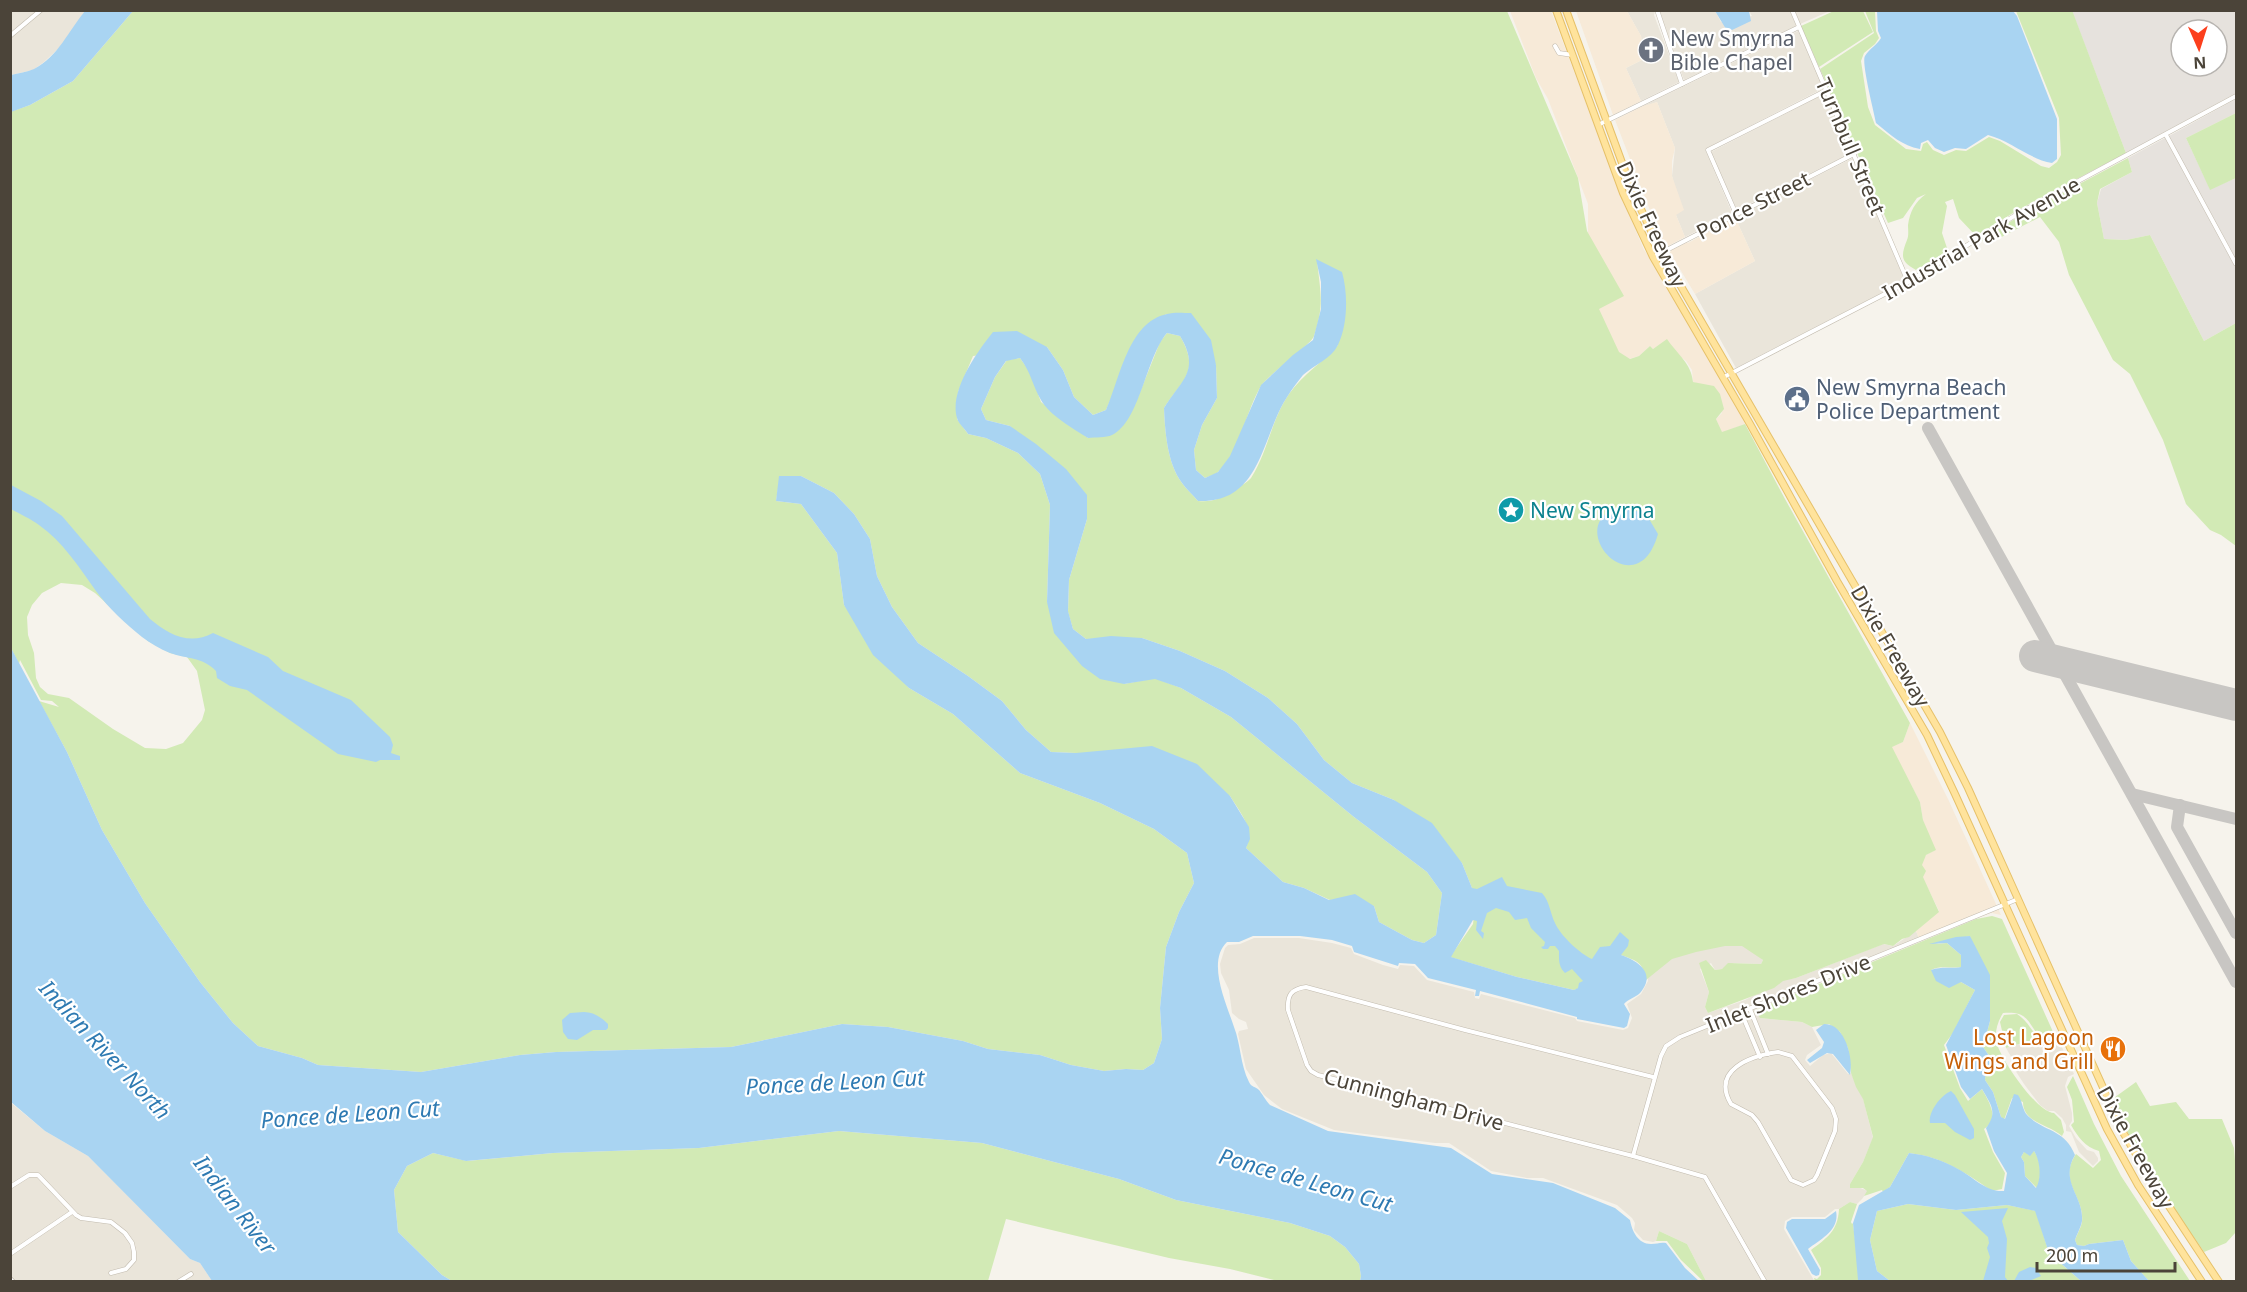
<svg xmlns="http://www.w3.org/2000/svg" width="2247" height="1292" viewBox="0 0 2247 1292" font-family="'Noto Sans',sans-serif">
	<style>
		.residential { fill: #eae5da }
		.commercial { fill: #f7ead8 }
		.industrial { fill: #e6e2dd; fill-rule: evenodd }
		.green { fill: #d2eab5; fill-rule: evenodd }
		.water { fill: #a9d4f2; fill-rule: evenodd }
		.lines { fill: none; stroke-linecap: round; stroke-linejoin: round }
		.taxiway { stroke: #c8c6c3; stroke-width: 12 }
		.runway { stroke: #c8c6c3; stroke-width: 32 }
		.minor-casing { stroke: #c2bbae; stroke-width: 5 }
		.tertiary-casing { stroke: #c2bbae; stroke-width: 6 }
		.primary-casing { stroke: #e6c16a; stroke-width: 8 }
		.minor { stroke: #fff; stroke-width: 4 }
		.tertiary { stroke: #fff; stroke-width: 4.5 }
		.primary { stroke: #ffe39c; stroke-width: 6 }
		.labels { text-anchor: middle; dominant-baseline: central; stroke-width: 4.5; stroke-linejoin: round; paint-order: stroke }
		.worship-label { font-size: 21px; fill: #5b616d; stroke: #fff; text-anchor: start }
		.street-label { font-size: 21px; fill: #4b4439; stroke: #fff }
		.service-label { font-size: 21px; fill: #4e5e75; stroke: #fff; text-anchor: start }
		.culture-label { font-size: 21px; fill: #0d838f; stroke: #fff; text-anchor: start }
		.food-label { font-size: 21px; fill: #c56008; stroke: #fff; text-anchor: end }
		.water-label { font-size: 22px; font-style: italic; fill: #2e7ab2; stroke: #fff }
	</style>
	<rect width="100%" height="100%" fill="#f6f3ec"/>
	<g class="residential">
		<path d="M11 11H85L60 47 44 62 33 70 11 75Z"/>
		<path d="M1627 11H1655L1654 15 1679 82 1641 101 1626 68 1644 59 1641 36Z"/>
		<path d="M1659 11H1715L1721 22 1752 16 1749 11H1790L1796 26 1684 80Z"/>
		<path d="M1795 11H1830L1800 24Z"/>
		<path d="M1798 31 1824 88 1705 149 1732 213 1685 237 1676 215V192L1672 176 1675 148 1657 102 1644 107 1643 106Z"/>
		<path d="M1826 93 1851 153 1737 210 1711 152Z"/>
		<path d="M1853 158 1905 281 1736 368 1695 294 1755 261 1735 217Z"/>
		<path d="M1916 931 1920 941 1811 985V988L1760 1018 1802 1022 1812 1027 1821 1045 1807 1055 1805 1060 1810 1066 1823 1055 1831 1053 1848 1074 1851 1073 1863 1098 1873 1138 1863 1162 1850 1184 1868 1191 1862 1199 1857 1204 1850 1202 1839 1209H1835L1825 1217H1792L1785 1221 1784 1229 1815 1282 1706 1281 1687 1244 1659 1231 1656 1241 1653 1242 1643 1240 1634 1230 1635 1223 1632 1218 1617 1205 1543 1178H1527L1491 1171 1449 1143H1435L1334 1130 1282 1109 1264 1095 1246 1069 1238 1034 1239 1031 1248 1029 1246 1022 1239 1019 1232 1013 1229 990 1221 973 1220 964 1225 948 1228 945 1240 944 1254 938H1299L1332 943 1351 948 1354 954 1383 965 1398 969 1400 965 1414 966 1427 980 1474 992 1475 998 1479 999 1481 994 1575 1018 1577 1021 1623 1030 1628 1028 1632 1018 1627 1004 1641 994 1648 981 1647 974 1663 955 1737 943 1750 949 1763 960 1761 964 1734 963 1722 969 1715 970 1711 963 1700 969 1709 992 1705 1007 1708 1013 1745 1000 1783 980 1796 978 1883 944 1893 946Z"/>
		<path d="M2056 1034 2074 1074 2068 1077 2065 1086 2072 1113V1121L2069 1126 2076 1138 2087 1150 2094 1152 2098 1158V1161L2093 1166 2079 1152 2071 1132 2066 1131V1125L2062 1118 2054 1111H2048L2040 1105 2024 1084 2013 1067V1060L2006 1048 2019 1044 2040 1045 2047 1042Z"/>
		<path d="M10 1102 45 1131 88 1156 190 1259 200 1263 212 1281H11Z"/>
	</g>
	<g class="commercial">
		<path d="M1510 11H1551L1621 195 1644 250 1649 256 1735 402 1745 424 1722 433 1716 419 1722 413 1700 384 1693 382 1692 370 1686 361 1677 354 1667 340 1653 349 1650 346 1639 356 1629 359 1616 351 1597 311 1593 251 1588 233V204L1548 99 1536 78Z"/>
		<path d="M1576 11H1627L1641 36 1644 59 1626 68 1641 101 1613 115Z"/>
		<path d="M1657 102 1675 148 1672 161V176L1684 210 1676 215 1685 237 1666 247 1663 244 1615 120 1643 106Z"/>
		<path d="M1735 217 1755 261 1695 294 1669 251 1687 242 1688 243Z"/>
		<path d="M1910 723 1948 799 2001 915 1992 913 1976 917 1920 941 1916 931 1939 911 1923 878 1921 863 1926 855 1935 850 1924 826 1920 802 1891 747 1903 742Z"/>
	</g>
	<g class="industrial">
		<path d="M2072 11H2236V93L2126 153ZM2181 30H2217V66H2181Z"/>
		<path d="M2236 99V113L2186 138 2210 189 2236 178V259L2169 136Z"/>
		<path d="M2165 138 2236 269V323L2204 341 2150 235 2126 240 2104 239 2097 203 2101 189 2132 172 2128 158Z"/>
	</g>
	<g class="green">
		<path d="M1836 10 1863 11 1873 32 1819 67 1801 26Z"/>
		<path d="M133 11H1507L1578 178 1587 231 1624 296 1599 309 1619 352 1630 359 1639 356 1650 346 1653 349 1667 339C1678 355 1691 363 1693 382L1714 386 1720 394 1724 409 1716 419 1722 432 1745 424 1785 499 1910 723 1903 742 1892 747 1920 802 1923 820 1936 850 1926 855 1922 865 1926 871 1923 877 1939 912 1909 937 1902 939 1893 946 1884 944 1796 978 1783 981 1774 988 1708 1013 1705 1007 1709 992 1699 963 1706 960 1715 970 1722 969 1728 963 1761 964 1763 960 1742 946H1725L1696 952 1672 959 1646 980C1643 962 1637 961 1621 955L1589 985 1574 990 1517 977 1450 957 1473 924 1476 898 1462 863 1394 800 1352 783 1324 760 1297 724 1268 698 1225 671 1180 651 1142 638 1086 639 1073 629 1068 612 1069 580 1087 519 1010 426 986 420 981 409 995 377 1007 360 1020 358 1030 372 1041 402 1088 438 1138 397 1160 342 1167 333 1180 336C1201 372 1182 380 1164 408 1165 431 1167 463 1182 483 1186 489 1193 495 1198 501 1215 502 1218 499 1232 491 1238 487 1247 483 1251 478 1268 452 1271 420 1289 394 1303 374 1322 363 1338 345L1317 260C1320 291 1325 304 1314 336 1311 345 1270 373 1261 386 1247 408 1238 457 1218 472 1215 475 1209 476 1205 478L1196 470 1194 450 1202 425 1217 398 1216 365 1166 314 1116 387 1106 410 1093 415 1074 397 1063 370 1047 347 973 356 958 392 957 419 968 434 986 438 1018 453 1040 474 1050 505 1047 602 1124 684 1155 678 1181 688 1231 717 1354 817 1427 872 1442 893 1436 935 1424 943 1412 940 1379 922 1374 906 1338 899 1330 900 1304 888 1283 882 1246 848C1254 827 1241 814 1230 796L1076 753 1051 752 1026 730 1002 701 968 676 918 643 892 607 877 576 870 539 854 514 834 493 801 476H780L776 501 801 504 837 553 844 605 909 688 953 714 1020 773 1100 803 1154 829 1187 853 1194 883 1179 912 1166 947 1160 1008 1162 1039 1154 1063 1143 1070 1126 1069 1104 1071 1071 1065 1040 1055 988 1049 963 1041 888 1027 842 1024 731 1047 556 1052 520 1055 421 1072 318 1065 302 1058 258 1046 233 1023 200 982 145 903 102 830 67 752 39 701 59 707 52 701 41 700 20 660 19 664 11 648 10 112 30 105 73 81ZM61 583 82 585 95 593 148 641 170 653 187 657 197 671 205 710 202 720 183 743 166 749 145 748 113 729 69 698 48 694 40 687 36 678 34 653 28 635 27 617 32 605 42 593Z"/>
		<path d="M1865 11H1875L1876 31 1879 38 1875 44 1864 53 1861 61 1868 107 1875 125 1906 149 1921 151 1923 144 1927 142 1933 150 1944 155 1956 150 1966 151 1989 137 2000 141 2041 166 2049 168 2057 162 2061 155 2059 118 2016 11 2072 10 2126 153 2018 210 1976 236 1959 218 1953 199 1945 202 1947 206 1942 233 1948 251 1916 270C1900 262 1901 255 1907 240 1909 236 1908 229 1908 225 1910 211 1915 202 1926 194L1917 198 1903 218 1888 223 1820 69 1874 33Z"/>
		<path d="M2236 113V178L2210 190 2186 138Z"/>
		<path d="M2128 158 2132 172 2100 189 2097 203 2104 239 2126 240 2150 235 2204 341 2236 323V546L2221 535 2210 530 2186 504 2163 440 2130 374 2113 360 2069 275 2059 242 2040 217 1988 244 1981 240 2021 215Z"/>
		<path d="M1992 916 2002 919 2054 1034 2042 1040C2027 1023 2030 1011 2003 1013 1998 1021 1995 1030 1996 1040 1998 1056 2037 1113 2054 1113L2061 1120 2064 1132 2062 1136C2049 1124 2023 1123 2023 1102L2012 1098 2004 1120 2001 1117 1993 1092 1985 1080 1986 1069 1992 1060 1983 1047 1990 1021 1970 936 1934 944 1947 943 1961 955 1962 967C1950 969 1942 965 1931 970L1961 982 1975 990 1953 1033 1944 1045 1960 1088 1968 1101 1982 1089C1990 1104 2000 1119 1984 1129L1993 1152 2005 1173 2002 1189 1992 1191C1964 1172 1943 1157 1909 1153L1890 1187 1883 1192 1882 1190 1864 1196 1867 1191 1863 1188H1850V1184L1863 1162 1873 1137 1863 1099 1856 1087 1851 1073 1848 1048 1840 1032 1829 1024 1812 1027 1802 1022 1760 1018 1756 1010 1976 919Z"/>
		<path d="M2017 1014C2028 1021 2032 1032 2041 1041L2050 1040 2040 1045 2019 1044 2006 1048 2000 1022 2004 1015Z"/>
		<path d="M2073 1076 2094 1124 2121 1176 2190 1281H2149L2131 1261 2123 1240 2089 1244 2084 1246 2077 1245 2075 1240C2077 1234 2081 1228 2082 1222 2085 1196 2057 1182 2076 1154L2093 1168 2101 1160 2099 1151C2085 1147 2078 1137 2071 1125L2074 1122 2072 1100 2067 1087Z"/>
		<path d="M2136 1082 2150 1106 2176 1102 2189 1119H2222L2234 1148 2236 1173V1232L2226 1243 2204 1252C2170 1203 2137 1154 2111 1100Z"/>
		<path d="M839 1131 982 1143 1119 1179 1176 1200 1290 1223 1330 1236 1345 1247 1359 1264 1361 1276 1360 1281H1278L1230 1269 1169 1258 1006 1219 988 1281H452L442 1275 398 1232 394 1190 407 1166 433 1153 467 1161 553 1153 699 1148Z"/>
		<path d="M2034 1151C2041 1160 2042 1177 2037 1188L2025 1176 2024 1162 2021 1157 2024 1152Z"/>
		<path d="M1850 1202 1857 1204 1851 1222 1852 1224 1853 1223 1860 1281H1815L1814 1278 1817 1279 1821 1275V1268L1811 1250C1827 1238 1838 1231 1839 1209Z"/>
		<path d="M1908 1204 1956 1210 2007 1205 2036 1211 2049 1253 2081 1281H1890L1877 1271 1870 1240 1877 1211Z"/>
		<path d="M1659 1231 1687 1244 1706 1281H1703L1681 1260 1667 1241H1656Z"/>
	</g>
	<g class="water">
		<path d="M85 11H133L73 81 30 105 11 112V75C18 73 27 72 34 69 58 57 69 30 85 11Z"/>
		<path d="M1715 11H1749L1751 21 1732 30 1726 29Z"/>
		<path d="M1877 11H2013L2017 16 2057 119V159L2052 163C2029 159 2011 141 1988 135L1966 149 1955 148 1944 152 1935 148 1928 140 1921 143 1920 149C1902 146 1891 135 1876 123 1874 112 1861 62 1865 56 1869 49 1877 45 1881 38L1878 31Z"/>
		<path d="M1316 259 1342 272C1348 293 1348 324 1338 345 1331 359 1314 365 1303 375 1298 381 1293 388 1289 394 1261 434 1263 504 1198 501 1193 495 1186 489 1182 483 1167 463 1165 431 1164 408 1181 380 1201 371 1180 336L1167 333C1146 357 1140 422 1112 435 1106 438 1095 437 1088 438 1074 429 1049 415 1041 400 1032 385 1032 374 1020 358L1006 361 995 377 981 409 986 420 1010 426 1036 444 1066 469 1087 495V519L1069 580 1068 611 1073 629 1086 639 1111 636 1142 638 1180 651 1225 671 1268 698 1297 724 1324 760 1352 783 1394 800 1432 823 1462 863 1472 888 1477 889 1502 877 1507 886 1542 893C1550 902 1550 913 1555 923 1560 935 1580 954 1592 959L1600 947 1610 946 1620 932 1629 940 1628 946 1621 955C1638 961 1657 973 1640 993 1636 997 1628 999 1624 1004L1630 1014 1627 1026 1624 1028 1577 1019V1017L1480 991 1479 996H1475L1476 990 1428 978 1415 964 1399 963 1398 966 1354 952 1352 946 1332 940 1300 936H1253L1239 942H1227C1206 962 1227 1005 1234 1027 1241 1045 1240 1064 1249 1082 1252 1088 1255 1086 1259 1090 1261 1092 1266 1101 1270 1105L1328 1131 1451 1148 1492 1174 1553 1183 1615 1208 1630 1220C1632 1231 1638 1244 1651 1244 1657 1244 1660 1242 1666 1243L1685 1268 1699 1281H1360L1361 1276 1359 1264 1345 1247 1330 1236 1290 1223 1176 1200 1119 1179 982 1143 839 1131 699 1148 553 1153 466 1161 433 1153 407 1166 394 1190 398 1232 442 1275 452 1281H212L200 1263 190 1259 88 1156 45 1131 11 1102V648L67 752 102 830 145 903 200 982 233 1023 258 1046 302 1058 318 1065 421 1072 520 1055 556 1052 731 1047 842 1024 888 1027 963 1041 988 1049 1040 1055 1071 1065 1104 1071 1126 1069 1143 1070 1154 1063 1162 1039 1160 1008 1166 947 1179 912 1194 883 1187 853 1154 829 1100 803 1020 773 953 714 909 688 873 655 844 605 837 553 801 504 776 501 779 476H801L834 493 854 514 870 539 877 576 892 607 918 643 968 676 1002 701 1026 730 1051 752 1076 753 1152 746 1197 764 1230 796 1249 827 1250 839 1246 848 1283 882 1304 888 1329 900 1355 894 1374 906 1379 922 1412 940 1424 943 1436 935 1442 893 1427 872 1354 817 1231 717 1181 688 1155 679 1124 684 1100 679 1082 666 1054 633 1047 602 1050 505 1040 474 1018 453 986 438 968 434C965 429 958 423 957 418 949 391 977 352 993 332L1017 331 1047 347 1063 370 1074 397 1093 415 1106 410C1120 379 1128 322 1167 314 1174 312 1184 313 1191 313L1211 340 1216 365 1217 398 1202 425 1194 450 1196 470 1205 478 1218 472 1230 456 1261 385 1293 355 1313 340 1321 309V282ZM1496 908 1509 912 1515 920 1527 918 1531 928 1545 942 1544 946 1541 947 1543 949H1548L1550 946H1555L1559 951C1559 959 1558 966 1565 973L1572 969 1583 981 1579 983 1578 988 1574 990 1517 977 1451 957 1473 920 1477 921 1476 930 1483 939 1484 933 1481 931 1487 913Z"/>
		<path d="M11 485 41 501 62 516 150 619C168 634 189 646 213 633L268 657 283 671 351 700 390 737 393 745 391 753 400 756V760H380L376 762 338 754 247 690 230 686 217 678 216 671C203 657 187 659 170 653 160 649 150 643 142 637 126 624 108 608 96 591 79 567 63 542 39 525 31 519 20 514 11 509Z"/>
		<path d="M1632 508 1649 519 1658 534C1637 608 1565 530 1614 509 1618 507 1627 508 1632 508Z"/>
		<path d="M1970 936 1990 975V1021L1983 1047 1992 1060 1986 1069 1985 1080 1993 1092 2001 1117 2005 1119 2014 1094 2018 1095C2023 1102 2022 1110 2028 1116 2045 1132 2065 1129 2075 1155 2059 1182 2084 1196 2082 1221 2081 1227 2077 1234 2075 1240L2077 1245 2084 1246 2089 1244 2123 1240 2131 1261 2149 1281H2081L2049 1253 2035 1211 2007 1205 1956 1210 1908 1204 1877 1211 1870 1240 1877 1271 1890 1281H1860L1858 1280 1853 1223 1859 1205 1890 1187 1909 1153C1927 1155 1942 1160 1958 1169 1974 1177 1985 1192 2004 1191L2007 1173 1994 1151 1986 1128C1998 1112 1991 1105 1982 1089L1970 1099 1961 1087 1946 1045 1975 990 1961 982 1949 988 1936 981 1931 970C1942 966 1950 969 1961 967V955L1947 943 1929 944 1956 937ZM2034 1151C2040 1160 2042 1178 2036 1188L2025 1176 2024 1162 2021 1157 2024 1152 2030 1156Z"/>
		<path d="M584 1012C593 1012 601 1017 608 1024V1028L606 1030H593L577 1040 568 1039 563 1032 562 1020 570 1013Z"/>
		<path d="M1824 1024C1845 1023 1854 1059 1850 1075L1833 1054 1827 1053 1810 1063 1807 1060 1822 1048 1824 1042 1816 1030Z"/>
		<path d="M1951 1091 1955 1095 1974 1129V1138L1970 1140 1955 1132 1945 1123H1930C1928 1112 1941 1095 1951 1091Z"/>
		<path d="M2008 1208 2002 1221 2007 1239 2005 1277 2008 1281H1983L1990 1257 1987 1248 1989 1243 1988 1237 1961 1212Z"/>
		<path d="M1836 1211C1840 1230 1821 1239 1808 1249L1820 1270 1819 1275 1816 1276 1812 1274 1786 1228 1787 1222 1792 1219H1825Z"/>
		<path d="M2030 1267 2036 1268 2041 1276 2029 1281H2014L2019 1272Z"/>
	</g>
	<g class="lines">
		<g class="taxiway">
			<path d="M1928 428 2236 982"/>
			<path d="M2132 794 2236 819"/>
			<path d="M2180 805 2177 827 2236 933"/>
		</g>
		<path class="runway" d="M2035 656 2236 705"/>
		<defs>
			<g id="minor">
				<path d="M1657 10 1682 84"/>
				<path d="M1792 10 1908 282"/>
				<path d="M10 36 41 10"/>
				<path d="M1555 46 1559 53 1573 55"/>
				<path d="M1598 125 1799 27"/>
				<path d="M2166 135 2236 264"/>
				<path d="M1736 214 1708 150 1827 90"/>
				<path d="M1653 257 1854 154"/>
				<path d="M1724 377 1908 282 2019 213 2236 96"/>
				<path d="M1750 1009 1768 1054"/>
				<path d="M1741 1012 1760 1057"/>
				<path d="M1778 1052 1792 1056 1832 1108 1836 1119 1835 1131 1817 1175 1814 1180 1803 1185 1791 1180 1758 1122 1752 1115 1731 1104C1711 1070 1750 1056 1778 1052Z"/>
				<path d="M1653 1077 1465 1030 1306 987C1291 989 1287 995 1288 1010L1307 1065 1311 1071 1318 1075 1633 1156 1705 1177 1765 1282"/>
				<path d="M1633 1156 1661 1056 1666 1046 1680 1037 2018 899"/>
				<path d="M10 1187 29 1175H38L76 1215 81 1218 111 1222 125 1233 132 1243 134 1252V1260L126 1269 111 1273"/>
				<path d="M10 1254 72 1212"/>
				<path d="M178 1282 191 1274"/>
			</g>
			<path id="tertiary" d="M10 1279 13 1282"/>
			<g id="primary">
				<path d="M1556 10 1623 193 1653 257 1750 424 1837 581 1927 735 1955 794 2107 1129 2138 1185 2202 1282"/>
				<path d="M1566 10 1632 190 1661 252 1940 732 1968 788 2124 1134 2149 1176 2219 1282"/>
			</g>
		</defs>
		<use href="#minor" class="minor-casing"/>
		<use href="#tertiary" class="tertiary-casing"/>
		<use href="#primary" class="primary-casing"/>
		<use href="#minor" class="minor"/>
		<use href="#tertiary" class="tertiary"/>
		<use href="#primary" class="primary"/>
	</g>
	<defs>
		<symbol id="church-disc" viewBox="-11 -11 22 22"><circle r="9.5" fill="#6b7280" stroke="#fff"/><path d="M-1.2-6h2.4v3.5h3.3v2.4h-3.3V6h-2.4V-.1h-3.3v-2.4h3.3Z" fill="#fff"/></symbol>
		<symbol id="civic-disc" viewBox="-11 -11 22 22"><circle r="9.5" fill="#5c6f8a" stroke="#fff"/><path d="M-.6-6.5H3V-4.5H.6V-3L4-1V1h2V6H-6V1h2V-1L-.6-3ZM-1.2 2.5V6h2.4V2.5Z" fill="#fff"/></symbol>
		<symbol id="sight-disc" viewBox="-11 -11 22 22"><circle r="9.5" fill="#0f9aa8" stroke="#fff"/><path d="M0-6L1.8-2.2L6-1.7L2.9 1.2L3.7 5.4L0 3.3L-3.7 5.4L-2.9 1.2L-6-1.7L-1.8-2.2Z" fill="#fff"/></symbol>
		<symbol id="restaurant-disc" viewBox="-11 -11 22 22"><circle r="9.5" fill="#e8710a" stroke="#fff"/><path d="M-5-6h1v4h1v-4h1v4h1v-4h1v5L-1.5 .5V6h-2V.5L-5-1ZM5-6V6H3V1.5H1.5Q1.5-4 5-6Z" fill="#fff"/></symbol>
	</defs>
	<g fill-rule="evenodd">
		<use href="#church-disc" x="1636" y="35" width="30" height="30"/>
		<use href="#civic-disc" x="1782" y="384" width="30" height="30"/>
		<use href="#sight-disc" x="1496" y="495" width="30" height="30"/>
		<use href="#restaurant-disc" x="2098" y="1034" width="30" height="30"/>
	</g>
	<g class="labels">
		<g class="worship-label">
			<text x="1670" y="38">New Smyrna<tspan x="1670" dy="24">Bible Chapel</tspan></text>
		</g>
		<g class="street-label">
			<text transform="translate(1851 146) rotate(67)">Turnbull Street</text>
			<text transform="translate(1753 205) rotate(-27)">Ponce Street</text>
			<text transform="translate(1652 224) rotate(65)">Dixie Freeway</text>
			<text transform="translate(1981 238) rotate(-30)">Industrial Park Avenue</text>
			<text transform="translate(1891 646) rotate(60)">Dixie Freeway</text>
			<text transform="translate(1788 993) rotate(-22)">Inlet Shores Drive</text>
			<text transform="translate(1414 1099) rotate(15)">Cunningham Drive</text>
			<text transform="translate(2136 1147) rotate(61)">Dixie Freeway</text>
		</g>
		<g class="service-label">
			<text x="1816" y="387">New Smyrna Beach<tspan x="1816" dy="24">Police Department</tspan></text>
		</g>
		<g class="culture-label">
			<text x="1530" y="510">New Smyrna</text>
		</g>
		<g class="food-label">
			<text x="2094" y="1037">Lost Lagoon<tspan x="2094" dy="24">Wings and Grill</tspan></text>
		</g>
		<g class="water-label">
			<text transform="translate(106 1049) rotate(47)">Indian River North</text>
			<text transform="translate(835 1081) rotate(-3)">Ponce de Leon Cut</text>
			<text transform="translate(350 1113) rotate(-4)">Ponce de Leon Cut</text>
			<text transform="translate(1306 1179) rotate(16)">Ponce de Leon Cut</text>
			<text transform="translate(236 1204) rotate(52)">Indian River</text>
		</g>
	</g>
	<rect width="2247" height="1292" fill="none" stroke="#4b4439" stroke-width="24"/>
	<g transform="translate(2199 48) rotate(177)"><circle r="28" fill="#ffffff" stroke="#b7b4b0" stroke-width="1.5"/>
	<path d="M0-4.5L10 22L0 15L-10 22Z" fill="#fc3f1d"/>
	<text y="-9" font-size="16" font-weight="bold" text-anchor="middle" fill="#4b4439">N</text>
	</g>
	<path d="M2037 1262v9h138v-9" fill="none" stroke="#4b4439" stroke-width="3"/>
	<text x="2046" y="1262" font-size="18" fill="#4b4439" stroke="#ffffff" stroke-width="4.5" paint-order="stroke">200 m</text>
</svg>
